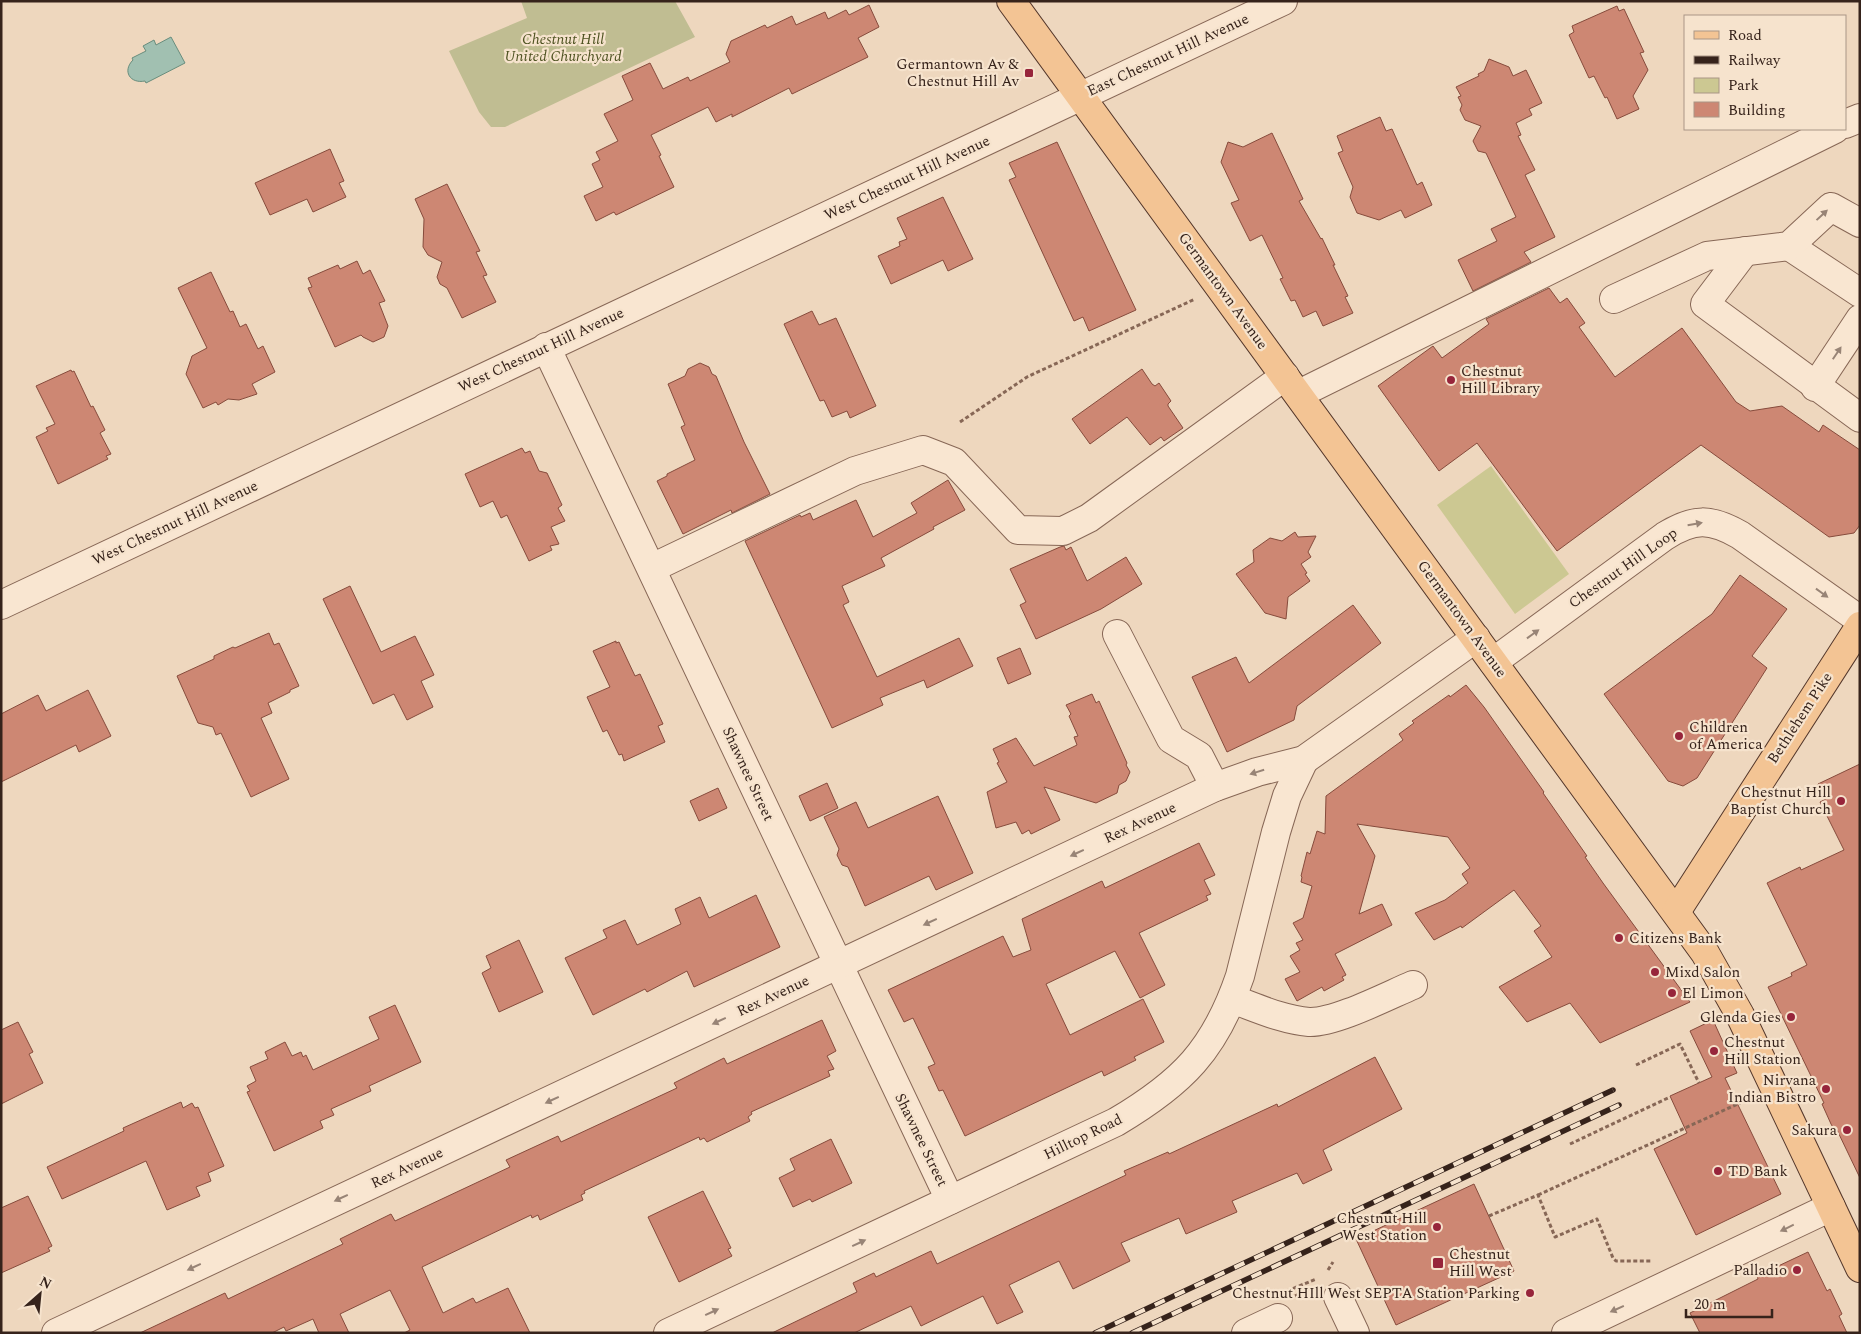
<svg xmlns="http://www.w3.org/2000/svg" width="1861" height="1334" viewBox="0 0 1861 1334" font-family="Spectral,serif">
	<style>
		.green { fill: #ccc892 }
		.cemetery { fill: #c0bd92 }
		.water { fill: #a1c0b1; stroke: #698d7d }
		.building { fill: #cd8773; stroke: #864b3c }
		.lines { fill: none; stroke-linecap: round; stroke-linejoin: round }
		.minor-casing { stroke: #876756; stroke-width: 30 }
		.major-casing { stroke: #54372b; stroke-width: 30 }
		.path { stroke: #876756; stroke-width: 3; stroke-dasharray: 4 2.5; stroke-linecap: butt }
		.minor { stroke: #f9e6d1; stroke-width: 28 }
		.major { stroke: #f3c494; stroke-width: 28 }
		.rail-casing { stroke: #36231b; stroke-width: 5.5 }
		.rail { stroke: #f6e3cd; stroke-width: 4; stroke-dasharray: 11; stroke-linecap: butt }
		.oneway { fill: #988476 }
		.poi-dot { fill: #97253b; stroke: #f6e3cd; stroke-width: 2 }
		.labels { text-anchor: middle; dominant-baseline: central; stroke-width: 4.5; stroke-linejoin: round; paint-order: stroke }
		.park-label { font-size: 15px; font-style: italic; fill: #4f5322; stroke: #f6e3cd }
		.street-label { font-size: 15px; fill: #36231b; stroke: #f6e3cd }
		.poi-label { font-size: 15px; fill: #36231b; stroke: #f6e3cd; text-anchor: end }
	</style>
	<rect width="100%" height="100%" fill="#eed7be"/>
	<path class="green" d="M1491 466 1569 574 1515 614 1437 505Z"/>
	<path class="cemetery" d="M521 1H675L695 37 505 127H491L479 112 449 51 527 18Z"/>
	<path class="water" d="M171 37 185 63 146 83 145 81C130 84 122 71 133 60L132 58 146 51 143 46 154 40 156 45Z"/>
	<g class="building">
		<path d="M869 5 879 27 858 38 868 57 792 94 789 88 732 117V114L716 122 708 107 651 135 661 155 659 156 674 187 616 215 614 212 596 221 584 196 603 187 592 164 600 160 596 152 618 141 604 114 633 100 622 76 650 63 663 89 688 77 690 81 730 62 726 54 731 41 765 25 767 28 792 16 796 25 825 12 828 19 846 10 849 15Z"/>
		<path d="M1617 6 1619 11 1624 9 1644 52 1640 53 1648 70 1633 96 1639 109 1617 119 1607 97 1605 98 1594 76 1589 78 1569 35 1574 32 1572 26Z"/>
		<path d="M1489 59 1509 67 1513 76 1526 70 1542 103 1529 109 1532 115 1516 123 1521 135 1518 136 1535 170 1525 175 1555 237 1524 252 1531 262 1473 291 1458 260 1497 241 1491 229 1516 217 1486 153 1478 151 1473 141 1481 126 1465 120 1460 110 1462 105 1458 97 1461 96 1456 87 1479 76 1478 74 1484 71Z"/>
		<path d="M1380 117 1386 131 1392 129 1417 185 1422 182 1432 205 1405 218 1401 210 1379 220 1357 213 1350 197 1353 187 1338 153 1343 151 1337 136Z"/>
		<path d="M1272 133 1303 199 1299 201 1321 239 1322 238 1335 265H1333L1348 296 1345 297 1353 313 1323 326 1316 311 1303 317 1295 300 1291 301 1280 279 1283 278 1262 235 1250 241 1231 203 1239 200 1221 162 1228 142 1243 147Z"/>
		<path d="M1057 142 1136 310 1089 331 1083 317 1074 321 1009 180 1016 177 1009 163Z"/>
		<path d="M330 149 344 181 339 183 346 197 313 212 307 199 270 215 255 183Z"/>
		<path d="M447 184 480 251 476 252 487 275 483 276 496 302 462 318 447 288 440 284 437 277 442 262 428 255 423 247 424 219 415 199Z"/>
		<path d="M943 197 973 259 948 271 943 260 891 284 878 256 900 246 899 242 907 239 897 218Z"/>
		<path d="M357 261 363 274 370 270 385 301 379 303 388 326 384 337 373 342 363 337 361 335 335 347 308 288 312 287 308 278 338 265 340 269Z"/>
		<path d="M211 272 230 312 233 311 240 327 246 324 258 349 263 346 275 372 252 384 257 394 239 400 228 399 218 405 216 402 203 408 186 374 192 356 207 348 178 288Z"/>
		<path d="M1549 288 1560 303 1567 298 1585 323 1579 327 1615 377 1682 328 1736 402 1750 411 1782 406 1819 432 1823 425 1860 450V525L1854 533 1829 537 1701 445 1557 551 1477 443 1439 471 1378 386 1433 346 1442 358 1489 324 1486 319Z"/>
		<path d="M812 311 819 325 836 318 876 406 850 418 847 411 832 417 824 400 820 401 784 324Z"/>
		<path d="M700 363 709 367 712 374 716 376 744 442 770 494 732 513 731 510 683 534 657 481 667 476V474L695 460 681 427 685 425 668 384 685 376 688 369Z"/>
		<path d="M1142 369 1152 384 1155 386 1159 383 1171 401 1168 404V406L1183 428 1164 441 1161 437 1150 445 1127 417 1090 444 1072 419Z"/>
		<path d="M71 370 72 372 74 371 91 407 93 406 105 430 100 433 111 454 106 456 108 459 58 484 36 437 48 431 46 428 55 424 36 386Z"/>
		<path d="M522 448 525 453 530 451 539 471 547 473 562 505 558 508 565 521 551 527 559 544 550 546 552 550 529 561 507 515 501 518 493 501 480 507 465 474Z"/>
		<path d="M948 480 965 510 933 527 934 529 881 558 885 566 842 586 849 602 843 605 877 677 959 638 973 666 927 688 924 680 880 698 883 705 832 728 745 541 800 515 801 517 810 513 813 520 856 500 873 537 917 513 911 503Z"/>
		<path d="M1295 532 1298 537 1316 536 1308 552 1311 557 1301 564 1307 573 1305 574 1310 581 1288 597 1286 619 1265 613 1236 574 1254 562 1253 550 1270 538 1282 541Z"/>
		<path d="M1064 546 1066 550 1071 547 1087 581 1126 557 1142 584 1101 609 1036 639 1020 605 1026 602 1010 569 1060 547Z"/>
		<path d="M1740 575 1787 609 1752 656 1767 668 1697 778 1683 786 1668 781 1604 694 1712 614Z"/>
		<path d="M350 586 381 652 415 636 434 675 421 681 433 707 407 720 394 694 373 704 323 599Z"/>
		<path d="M1353 605 1381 643 1297 706 1294 720 1227 752 1192 677 1236 657 1249 683Z"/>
		<path d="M269 633 274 645 279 643 299 686 290 690V692L268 703 272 713 261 718 289 779 251 797 221 733 216 735 213 727 198 723 177 676 214 659V656L233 647 235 648Z"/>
		<path d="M616 641V643L619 642 635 676 640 674 663 724 658 726 665 742 624 761 622 754 619 755 607 730 603 732 587 697 610 687 593 651Z"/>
		<path d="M1020 648 1031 674 1008 684 997 658Z"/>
		<path d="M1466 685 1484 707 1544 792 1543 793 1587 856 1585 857 1603 883 1690 1002 1600 1043 1570 1003 1527 1022 1499 987 1552 957 1534 931 1541 926 1514 890 1462 928 1461 926 1434 940 1415 913 1445 900 1468 883 1462 874 1470 868 1448 837 1357 824 1375 856 1359 914 1382 904 1392 925 1335 954 1346 975 1342 977 1344 980 1324 991 1322 987 1297 1001 1285 979 1300 972 1290 956 1300 950 1296 943 1303 940 1293 923 1303 918 1312 886 1301 882 1302 877 1301 876 1307 852 1310 854 1317 831 1325 834 1326 796 1403 740 1399 734 1414 723 1412 721 1449 695 1450 697Z"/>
		<path d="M88 690 111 736 79 752 76 745 1 782V714L38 695 46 711Z"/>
		<path d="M1092 694 1096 703 1099 701 1127 763 1126 765 1130 772 1126 781 1119 785 1117 793 1096 803 1044 787 1060 820 1031 834 1029 830 1022 834 1016 822 996 828 987 792 1007 782 997 763 999 762 993 749 1016 738 1034 766 1077 745 1074 737 1078 736 1069 716 1071 714 1066 705Z"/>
		<path d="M1860 764V1178L1837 1130 1835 1131 1831 1124 1822 1104 1824 1103 1768 987 1792 976 1791 973 1807 965 1767 883 1800 867 1801 870 1844 850 1820 802 1826 799 1818 784Z"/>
		<path d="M827 783 838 808 810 821 799 796Z"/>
		<path d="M718 788 727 808 699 821 690 801Z"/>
		<path d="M938 796 973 873 936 890 929 876 865 906 848 867 842 865 837 855 839 849 824 817 856 802 868 828Z"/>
		<path d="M1199 843 1215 875 1204 880 1211 894 1206 896 1208 900 1139 933 1165 985 1140 998 1115 951 1046 984 1070 1035 1143 999 1164 1042 1134 1057 1136 1060 1104 1076 1102 1071 965 1136 943 1090 939 1091 928 1067 935 1064 913 1018 904 1022 888 990 1003 936 1013 957 1031 950 1022 919 1102 881 1105 888Z"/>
		<path d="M756 895 780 947 694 987 687 971 647 992 645 989 593 1015 565 958 607 938 603 930 625 920 637 945 681 924 675 909 700 897 709 918Z"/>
		<path d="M519 940 543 992 499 1012 482 973 491 968 486 956Z"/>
		<path d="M395 1005 421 1062 369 1086 371 1091 331 1109 334 1115 320 1121 323 1128 274 1151 247 1092 250 1091 247 1086 256 1081 250 1067 268 1059 265 1052 285 1042 292 1056 301 1052 303 1057 306 1055 313 1070 379 1039 369 1017Z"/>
		<path d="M822 1020 836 1051 827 1056 834 1069 828 1071 830 1076 751 1112 752 1114 748 1117 750 1121 707 1142 704 1138 700 1140 699 1137 584 1191 585 1193 581 1195 583 1200 561 1210 540 1220 538 1215 532 1218 531 1215 422 1267 443 1313 473 1298 476 1303 508 1288 530 1333H404L410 1330 390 1290 340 1314 349 1333H319L313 1319 286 1331 284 1327 272 1333H140L225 1293 228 1299 343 1244 340 1239 391 1214 395 1221 510 1167 506 1160 558 1136 561 1142 677 1088 674 1083 724 1058 727 1064Z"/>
		<path d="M1713 1020 1737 1073 1725 1078 1781 1194 1696 1235 1654 1149 1687 1133 1670 1096 1712 1077 1690 1031Z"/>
		<path d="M18 1022 33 1052 29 1054 43 1083 1 1104V1030Z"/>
		<path d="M1375 1057 1402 1109 1323 1150 1332 1170 1303 1184 1297 1173 1232 1201 1237 1212 1186 1234 1179 1218 1121 1243 1130 1261 1073 1289 1059 1261 1009 1285 1023 1312 997 1324 983 1296 921 1326 911 1306 854 1333H772L857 1292 853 1283 874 1273 876 1277 931 1251 937 1264 1126 1175 1124 1171 1168 1152 1169 1154 1277 1104 1278 1107Z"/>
		<path d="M181 1102 183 1108 192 1103 195 1108 198 1107 224 1166 208 1173 211 1181 196 1187 200 1196 167 1210 146 1161 62 1199 47 1167 124 1131 123 1128Z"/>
		<path d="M831 1139 852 1183 812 1202 810 1199 793 1207 779 1178 795 1170 790 1159Z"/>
		<path d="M1474 1184 1514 1271 1396 1325 1356 1239Z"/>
		<path d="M703 1191 731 1248 728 1249 732 1256 679 1282 648 1217Z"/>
		<path d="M28 1196 52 1246 48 1248 50 1251 1 1273V1208Z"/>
		<path d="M1808 1252 1827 1291 1830 1289 1842 1314 1839 1316 1847 1333H1700L1690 1313 1758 1279 1757 1276Z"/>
	</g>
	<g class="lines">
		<defs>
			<g id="minor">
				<path d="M1845 124 1860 118"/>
				<path d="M1789 246 1860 293"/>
				<path d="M1745 251 1705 304 1860 418"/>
				<path d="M1614 299 1707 256 1789 246 1831 207 1860 223"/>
				<path d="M546 347 950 1200"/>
				<path d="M1815 387 1860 319"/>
				<path d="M1299 394 1835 129"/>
				<path d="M652 568 855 471 923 450 954 462 1018 530 1063 531 1089 518 1285 376"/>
				<path d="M1 605 1283 1"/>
				<path d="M1117 634 1171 739 1199 756 1215 787"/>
				<path d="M1493 662 1665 536C1694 518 1710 518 1740 535L1860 620"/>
				<path d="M1232 999C1257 1008 1283 1020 1309 1022 1335 1023 1387 996 1413 985"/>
				<path d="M1338 1297 1355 1333"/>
				<path d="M56 1333 1215 787 1257 772 1304 760 1476 638"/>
				<path d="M668 1333 1116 1122C1182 1083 1215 1050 1240 976L1276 832 1287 796 1304 760"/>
				<path d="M1246 1333 1278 1318"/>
				<path d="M1566 1333 1831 1207"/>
			</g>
			<g id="major">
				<path d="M1011 1 1705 953 1740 1015 1860 1268"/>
				<path d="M1676 912 1860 626"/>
			</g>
		</defs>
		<use href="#minor" class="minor-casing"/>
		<use href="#major" class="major-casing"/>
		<g class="path">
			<path d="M960 422 1027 377 1195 299"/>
			<path d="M1636 1065 1680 1044 1699 1083"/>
			<path d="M1570 1144 1670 1097"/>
			<path d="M1538 1195 1742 1102"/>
			<path d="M1489 1216 1538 1195 1555 1237 1597 1219 1613 1258 1616 1261H1651"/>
			<path d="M1328 1270 1333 1262"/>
			<path d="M1287 1291 1316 1279"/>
			<path d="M1295 1296 1312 1289"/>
		</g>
		<use href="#minor" class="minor"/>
		<use href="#major" class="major"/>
		<defs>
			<g id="rail">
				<path d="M1095 1333 1613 1090"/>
				<path d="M1132 1333 1619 1105"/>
			</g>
		</defs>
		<use href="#rail" class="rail-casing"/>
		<use href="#rail" class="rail"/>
	</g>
	<defs><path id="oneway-solid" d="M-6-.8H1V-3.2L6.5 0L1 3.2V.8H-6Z" transform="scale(1.25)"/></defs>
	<g class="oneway">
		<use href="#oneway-solid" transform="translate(1822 215) rotate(-43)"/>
		<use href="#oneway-solid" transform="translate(1837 353) rotate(-56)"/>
		<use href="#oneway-solid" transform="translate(1695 524) rotate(-10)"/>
		<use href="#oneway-solid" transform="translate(1822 593) rotate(36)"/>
		<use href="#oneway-solid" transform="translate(1533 634) rotate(-36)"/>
		<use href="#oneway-solid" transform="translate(1257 772) rotate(163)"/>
		<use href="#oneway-solid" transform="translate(1077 853) rotate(155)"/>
		<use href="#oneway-solid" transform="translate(930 922) rotate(155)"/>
		<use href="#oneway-solid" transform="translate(719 1021) rotate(155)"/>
		<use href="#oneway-solid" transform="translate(552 1100) rotate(155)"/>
		<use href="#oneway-solid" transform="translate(341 1198) rotate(155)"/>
		<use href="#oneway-solid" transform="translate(1787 1228) rotate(154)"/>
		<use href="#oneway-solid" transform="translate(859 1243) rotate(-25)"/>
		<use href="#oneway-solid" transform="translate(194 1267) rotate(155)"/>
		<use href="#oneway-solid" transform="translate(1617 1309) rotate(156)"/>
		<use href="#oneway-solid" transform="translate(712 1312) rotate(-25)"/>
	</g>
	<g class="poi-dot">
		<rect x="1024" y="68" width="10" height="10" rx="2.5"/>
		<circle cx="1451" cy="380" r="5"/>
		<circle cx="1679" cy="736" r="5"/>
		<circle cx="1841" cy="801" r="5"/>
		<circle cx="1619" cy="938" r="5"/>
		<circle cx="1655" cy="972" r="5"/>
		<circle cx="1672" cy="993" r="5"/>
		<circle cx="1791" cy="1017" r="5"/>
		<circle cx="1714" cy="1051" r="5"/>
		<circle cx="1826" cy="1089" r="5"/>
		<circle cx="1847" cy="1130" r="5"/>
		<circle cx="1718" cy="1171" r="5"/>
		<circle cx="1437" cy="1227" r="5"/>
		<rect x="1432" y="1257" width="12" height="12" rx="2.5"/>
		<circle cx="1797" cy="1270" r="5"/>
		<circle cx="1530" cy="1293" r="5"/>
	</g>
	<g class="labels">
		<g class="park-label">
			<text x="563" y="39">Chestnut Hill<tspan x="563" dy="17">United Churchyard</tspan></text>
		</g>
		<g class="street-label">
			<text transform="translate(1168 55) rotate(-25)">East Chestnut Hill Avenue</text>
			<text transform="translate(907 178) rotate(-25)">West Chestnut Hill Avenue</text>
			<text transform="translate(1223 291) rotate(54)">Germantown Avenue</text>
			<text transform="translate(541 350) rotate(-25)">West Chestnut Hill Avenue</text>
			<text transform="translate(175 523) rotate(-25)">West Chestnut Hill Avenue</text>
			<text transform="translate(1623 568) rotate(-35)">Chestnut Hill Loop</text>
			<text transform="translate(1462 619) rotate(54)">Germantown Avenue</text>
			<text transform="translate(1800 718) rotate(-57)">Bethlehem Pike</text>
			<text transform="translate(748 774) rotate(65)">Shawnee Street</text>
			<text transform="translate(1140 823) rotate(-25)">Rex Avenue</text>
			<text transform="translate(773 996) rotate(-25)">Rex Avenue</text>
			<text transform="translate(1083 1137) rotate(-26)">Hilltop Road</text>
			<text transform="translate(921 1140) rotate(64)">Shawnee Street</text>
			<text transform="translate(407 1168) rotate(-25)">Rex Avenue</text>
		</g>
		<g class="poi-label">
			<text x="1019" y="64">Germantown Av &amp;<tspan x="1019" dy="17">Chestnut Hill Av</tspan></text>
			<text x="1461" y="371" text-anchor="start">Chestnut<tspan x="1461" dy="17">Hill Library</tspan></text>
			<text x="1689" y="727" text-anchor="start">Children<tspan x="1689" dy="17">of America</tspan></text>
			<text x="1831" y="792">Chestnut Hill<tspan x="1831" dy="17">Baptist Church</tspan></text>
			<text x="1629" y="938" text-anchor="start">Citizens Bank</text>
			<text x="1665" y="972" text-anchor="start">Mixd Salon</text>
			<text x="1682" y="993" text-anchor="start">El Limon</text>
			<text x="1781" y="1017">Glenda Gies</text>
			<text x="1724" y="1042" text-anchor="start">Chestnut<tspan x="1724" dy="17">Hill Station</tspan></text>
			<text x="1816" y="1080">Nirvana<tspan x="1816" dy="17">Indian Bistro</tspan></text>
			<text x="1837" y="1130">Sakura</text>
			<text x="1728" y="1171" text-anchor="start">TD Bank</text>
			<text x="1427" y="1218">Chestnut Hill<tspan x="1427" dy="17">West Station</tspan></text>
			<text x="1449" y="1254" text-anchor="start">Chestnut<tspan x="1449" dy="17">Hill West</tspan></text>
			<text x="1787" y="1270">Palladio</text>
			<text x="1520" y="1293">Chestnut HIll West SEPTA Station Parking</text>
		</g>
	</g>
	<rect width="1861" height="1334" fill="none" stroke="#36231b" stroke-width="5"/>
	<rect x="1684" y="15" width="162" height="115" fill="#f6e3cd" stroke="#a99686"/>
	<rect x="1694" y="31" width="25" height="8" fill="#f3c494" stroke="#a99686"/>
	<text x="1728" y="40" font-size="15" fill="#36231b">Road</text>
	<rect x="1694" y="56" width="25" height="8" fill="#36231b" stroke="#a99686"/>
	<text x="1728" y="65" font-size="15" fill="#36231b">Railway</text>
	<rect x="1694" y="78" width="25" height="15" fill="#ccc892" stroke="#a99686"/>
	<text x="1728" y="90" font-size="15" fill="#36231b">Park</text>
	<rect x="1694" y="102" width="25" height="15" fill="#cd8773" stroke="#a99686"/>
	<text x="1728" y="115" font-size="15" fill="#36231b">Building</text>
	<g transform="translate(40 1294) rotate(27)" stroke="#f6e3cd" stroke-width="4" paint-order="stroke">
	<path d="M0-4L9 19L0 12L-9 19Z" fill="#36231b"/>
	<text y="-8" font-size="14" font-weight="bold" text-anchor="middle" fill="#36231b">N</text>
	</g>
	<path d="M1686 1309v8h86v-8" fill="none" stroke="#36231b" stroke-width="2.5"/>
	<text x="1694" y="1309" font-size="15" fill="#36231b" stroke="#f6e3cd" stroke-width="4" paint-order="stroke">20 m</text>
</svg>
